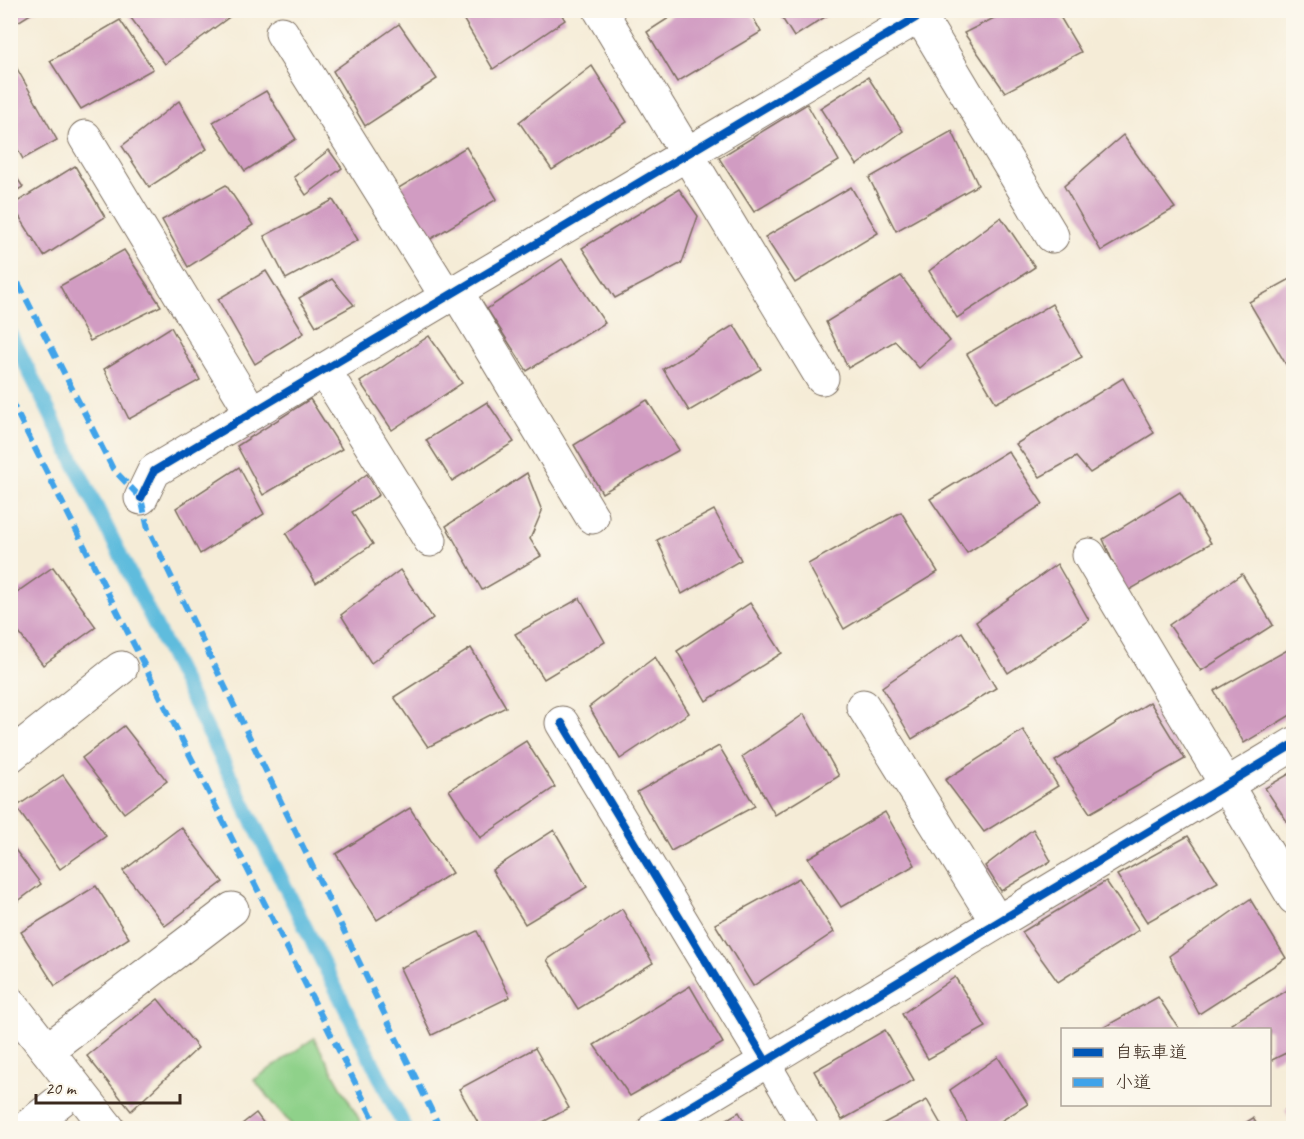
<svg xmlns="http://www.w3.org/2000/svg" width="1304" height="1139" viewBox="0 0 1304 1139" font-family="Caveat,'Klee One',sans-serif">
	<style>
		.green { fill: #8fd18a; stroke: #657e54; stroke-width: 1.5 }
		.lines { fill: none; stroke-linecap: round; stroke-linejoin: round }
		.stream { stroke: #5fbcdd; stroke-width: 15 }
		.building { fill: #d19cc2 }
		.service-casing { stroke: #7c6e5f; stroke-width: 28 }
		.minor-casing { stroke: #7c6e5f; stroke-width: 35 }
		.service { stroke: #fff; stroke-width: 26 }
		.minor { stroke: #fff; stroke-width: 33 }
		.quiet { stroke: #3fa3ea; stroke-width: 6; stroke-dasharray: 12 6; stroke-linecap: butt }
		.cycleway-casing { stroke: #fbf7ec; stroke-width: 11 }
		.cycleway { stroke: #0057b8; stroke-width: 8 }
	</style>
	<rect width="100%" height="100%" fill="#fbf7ec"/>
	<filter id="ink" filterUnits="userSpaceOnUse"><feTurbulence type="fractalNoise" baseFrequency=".0167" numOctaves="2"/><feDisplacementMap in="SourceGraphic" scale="12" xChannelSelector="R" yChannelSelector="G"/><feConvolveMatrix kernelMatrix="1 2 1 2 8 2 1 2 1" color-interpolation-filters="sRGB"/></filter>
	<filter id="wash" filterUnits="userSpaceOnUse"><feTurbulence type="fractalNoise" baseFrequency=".008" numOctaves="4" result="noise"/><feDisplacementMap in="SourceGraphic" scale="24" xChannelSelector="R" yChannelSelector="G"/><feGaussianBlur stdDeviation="1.35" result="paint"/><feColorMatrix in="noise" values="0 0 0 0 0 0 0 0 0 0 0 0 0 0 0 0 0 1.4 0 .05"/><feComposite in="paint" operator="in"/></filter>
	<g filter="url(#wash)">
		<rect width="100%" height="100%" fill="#f5ecd7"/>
		<path class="green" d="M314 1038 364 1128H294L254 1080Z"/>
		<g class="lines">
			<path class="stream" d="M10 333 405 1128"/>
		</g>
		<g id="blocks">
			<g class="building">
				<path d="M10 10H37L10 27Z"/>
				<path d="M135 10H229L232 15 165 64 128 14Z"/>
				<path d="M473 10H559L565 20 493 69 462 17Z"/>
				<path d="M681 10H749L761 32 677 82 647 32Z"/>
				<path d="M777 10H836L794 37Z"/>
				<path d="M1010 10H1056L1081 52 1005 92 964 33Z"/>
				<path d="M120 20 153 69 81 109 50 61Z"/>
				<path d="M399 24 437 79 365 126 333 71Z"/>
				<path d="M15 65 57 140 23 159 13 141 10 142V68Z"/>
				<path d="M592 66 627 122 552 170 519 122Z"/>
				<path d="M868 77 903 131 857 165 820 108Z"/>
				<path d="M266 91 296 139 245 171 213 122Z"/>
				<path d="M179 101 207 149 149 187 122 146Z"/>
				<path d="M807 104 839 161 754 212 719 158Z"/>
				<path d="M952 131 978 185 896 231 869 178Z"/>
				<path d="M1123 135 1175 208 1101 251 1064 186Z"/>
				<path d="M466 147 497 199 429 240 397 189Z"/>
				<path d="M329 150 342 168 306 195 294 177Z"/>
				<path d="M75 166 105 217 44 256 12 205Z"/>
				<path d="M10 168 23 187 10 194Z"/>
				<path d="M226 185 253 225 188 267 162 220Z"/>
				<path d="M851 187 878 233 795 283 765 237Z"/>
				<path d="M679 189 698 216 682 263 615 298 582 248Z"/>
				<path d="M333 200 358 240 286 279 264 236Z"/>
				<path d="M1001 217 1035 267 957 318 929 271Z"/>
				<path d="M124 250 161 306 90 341 60 286Z"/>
				<path d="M562 259 605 323 527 371 487 309Z"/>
				<path d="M266 271 304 333 255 364 218 299Z"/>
				<path d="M901 276 950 341 919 368 895 341 848 368 826 322Z"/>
				<path d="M1294 277V372L1291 373 1249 302Z"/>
				<path d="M332 279 354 305 316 326 299 298Z"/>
				<path d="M1052 304 1082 357 996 403 967 354Z"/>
				<path d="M734 325 761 369 689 411 663 369Z"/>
				<path d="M171 327 200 380 129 419 104 369Z"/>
				<path d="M429 336 462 383 392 430 360 382Z"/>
				<path d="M1123 378 1154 433 1090 473 1076 457 1040 477 1016 444Z"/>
				<path d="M310 399 342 449 263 495 237 446Z"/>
				<path d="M647 400 679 450 602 493 574 445Z"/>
				<path d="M487 402 514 442 452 481 426 440Z"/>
				<path d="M1008 451 1043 504 967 553 930 499Z"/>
				<path d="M239 467 264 514 200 554 176 508Z"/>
				<path d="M527 473 542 511 530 539 541 556 482 590 446 526Z"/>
				<path d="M367 474 379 495 352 512 373 544 316 583 286 534Z"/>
				<path d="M1180 492 1211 543 1126 592 1103 539Z"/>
				<path d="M714 510 741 560 682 594 657 540Z"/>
				<path d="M901 512 938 572 844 629 808 564Z"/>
				<path d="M1057 564 1089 620 1008 673 976 622Z"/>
				<path d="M53 567 96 627 43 665 10 621V597Z"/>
				<path d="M400 570 433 618 371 663 341 615Z"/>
				<path d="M1242 574 1273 625 1201 671 1169 625Z"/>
				<path d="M580 598 605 642 544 679 515 634Z"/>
				<path d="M750 603 782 653 706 701 677 651Z"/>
				<path d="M962 632 996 688 912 739 882 687Z"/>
				<path d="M471 648 506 707 428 747 394 697Z"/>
				<path d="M1291 648 1294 652V713L1244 743 1214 691Z"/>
				<path d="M655 657 689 713 620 759 589 707Z"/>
				<path d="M1150 702 1185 759 1090 813 1055 761Z"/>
				<path d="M804 714 839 776 775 815 742 757Z"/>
				<path d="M124 726 167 781 124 813 82 758Z"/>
				<path d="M1023 730 1058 786 984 832 945 780Z"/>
				<path d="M526 741 555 787 480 838 449 790Z"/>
				<path d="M719 746 755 806 671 851 637 792Z"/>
				<path d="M1294 771V832L1265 788Z"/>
				<path d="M63 775 106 836 60 869 16 807Z"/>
				<path d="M410 808 452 873 377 920 336 854Z"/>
				<path d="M885 812 915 865 841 907 808 858Z"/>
				<path d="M181 827 223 882 165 926 123 871Z"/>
				<path d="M1033 829 1051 861 1001 891 985 866Z"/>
				<path d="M554 830 587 887 525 924 492 870Z"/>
				<path d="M1188 836 1218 882 1147 922 1117 875Z"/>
				<path d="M10 843 41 884 10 907Z"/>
				<path d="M799 878 834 932 753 986 715 924Z"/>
				<path d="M1106 881 1139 930 1058 982 1022 932Z"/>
				<path d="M96 886 129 938 55 986 21 932Z"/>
				<path d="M1250 899 1286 958 1199 1014 1169 956Z"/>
				<path d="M622 909 653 963 578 1009 547 960Z"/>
				<path d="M477 931 510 997 432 1035 400 968Z"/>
				<path d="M955 977 986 1027 928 1059 902 1014Z"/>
				<path d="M690 986 723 1043 630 1096 594 1045Z"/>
				<path d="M1291 988 1294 991V1049L1270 1061V1030H1234L1231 1024Z"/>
				<path d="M1158 997 1180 1030H1099Z"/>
				<path d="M158 999 198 1048 131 1111 87 1056Z"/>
				<path d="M885 1030 914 1080 842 1120 814 1071Z"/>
				<path d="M535 1048 569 1108 532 1128H481L459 1089Z"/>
				<path d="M998 1057 1028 1104 990 1128H970L950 1090Z"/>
				<path d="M927 1100 943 1128H875Z"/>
				<path d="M1294 1105V1124L1285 1110Z"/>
				<path d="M739 1112 748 1128H712Z"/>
				<path d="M256 1113 267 1128H237Z"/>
				<path d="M1253 1118 1259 1128H1237Z"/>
			</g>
		</g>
	</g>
	<g filter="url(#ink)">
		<use href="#blocks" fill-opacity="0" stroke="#7c6e5f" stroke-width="1.5"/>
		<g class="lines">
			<defs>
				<path id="service" d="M766 1061 805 1128"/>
				<g id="minor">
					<path d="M600 10 822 378"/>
					<path d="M920 16 1052 236"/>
					<path d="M282 33 447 297"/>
					<path d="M85 137 252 413"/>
					<path d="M456 291 592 517"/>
					<path d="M324 370 430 540"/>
					<path d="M141 498 154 471 929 10"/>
					<path d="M1089 555 1294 898"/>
					<path d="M863 706 997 922"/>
					<path d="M562 723 766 1061"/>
					<path d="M10 756 121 668"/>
					<path d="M10 1003 108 1128"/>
					<path d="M47 1050 232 909"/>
					<path d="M26 1128 76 1088"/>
					<path d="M655 1128 1294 744"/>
				</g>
			</defs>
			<use href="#service" class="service-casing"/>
			<use href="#minor" class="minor-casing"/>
			<use href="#service" class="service"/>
			<use href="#minor" class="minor"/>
			<g class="quiet">
				<path d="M10 267 113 469 141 498 148 529 440 1128"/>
				<path d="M10 399 378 1128"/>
			</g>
			<defs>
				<g id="cycleway">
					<path d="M141 498 154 471 929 10"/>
					<path d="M562 723 766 1061"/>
					<path d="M655 1128 1294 744"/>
				</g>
			</defs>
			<use href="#cycleway" class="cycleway-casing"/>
			<use href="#cycleway" class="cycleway"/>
		</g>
	</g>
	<rect width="1304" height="1139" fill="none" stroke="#fbf7ec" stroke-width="36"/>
	<rect x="1061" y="1028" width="210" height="78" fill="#fbf7ec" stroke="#aea59a" stroke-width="1.5"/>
	<rect x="1073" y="1048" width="30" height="9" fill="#0057b8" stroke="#aea59a" stroke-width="1.5"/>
	<text x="1115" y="1058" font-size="18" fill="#3b2a1e">自転車道</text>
	<rect x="1073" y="1078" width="30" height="9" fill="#3fa3ea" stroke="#aea59a" stroke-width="1.5"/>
	<text x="1115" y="1088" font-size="18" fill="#3b2a1e">小道</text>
	<path d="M36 1094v9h144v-9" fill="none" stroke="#3b2a1e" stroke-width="3"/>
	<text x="45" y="1094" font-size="18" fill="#3b2a1e" stroke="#fbf7ec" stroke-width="4.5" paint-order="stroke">20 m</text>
</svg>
